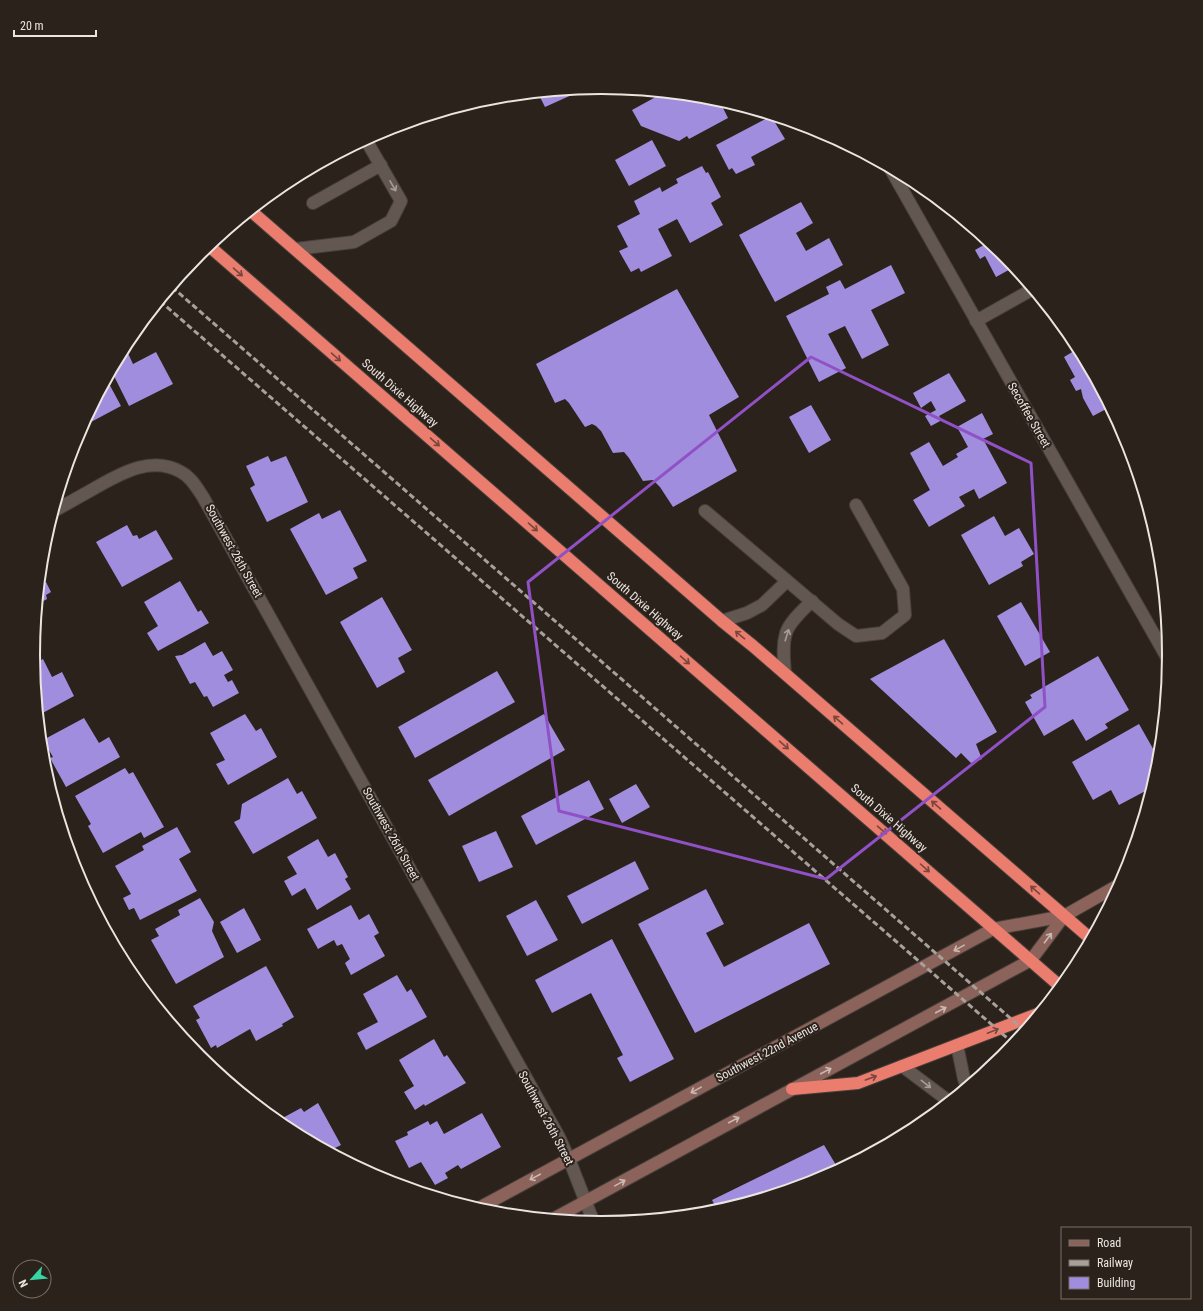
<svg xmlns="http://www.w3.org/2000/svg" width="1203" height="1311" viewBox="0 0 1203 1311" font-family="'Roboto Condensed',sans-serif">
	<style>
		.building { fill: #a08dde }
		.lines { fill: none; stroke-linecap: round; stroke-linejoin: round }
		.lane-casing { stroke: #473f3b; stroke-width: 14 }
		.street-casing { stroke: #473f3b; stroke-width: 14 }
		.secondary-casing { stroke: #473f3b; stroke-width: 14 }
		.highway-casing { stroke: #473f3b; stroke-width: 14 }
		.lane { stroke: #635851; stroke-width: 12 }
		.street { stroke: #635851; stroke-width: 12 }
		.secondary { stroke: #8c635a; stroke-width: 12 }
		.highway { stroke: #eb7d6e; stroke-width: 12 }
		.rail { stroke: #a7a09b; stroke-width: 3; stroke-dasharray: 6 3; stroke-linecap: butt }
		.oneway { stroke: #a79e99 }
		.oneway2 { stroke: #78463c }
		.oneway3 { stroke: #cab8b2 }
		.marked { fill: none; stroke: #9151c6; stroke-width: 3; stroke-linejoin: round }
		.labels { text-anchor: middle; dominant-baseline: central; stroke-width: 4; stroke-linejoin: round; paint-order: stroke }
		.street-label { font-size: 12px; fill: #ebe5e1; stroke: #2b221b }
		.rim { fill: none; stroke: #ebe5e1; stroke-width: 2 }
	</style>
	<rect width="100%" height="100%" fill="#2b221b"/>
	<g class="building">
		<path d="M585 89 545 107 538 93Z"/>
		<path d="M663 93 713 98 719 100 728 118 689 139 687 136 679 141 641 126 632 110Z"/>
		<path d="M771 116 785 139 751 157 755 165 736 174 732 168 729 170 716 145Z"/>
		<path d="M652 140 666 166 629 186 615 160Z"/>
		<path d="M702 166 706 173 708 172 721 197 711 203 723 225 690 243 677 219 658 229 672 256 641 272 639 268 631 272 619 251 628 247 617 226 640 214 634 201 660 187 662 192 678 183 676 179Z"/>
		<path d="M801 202 813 223 796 233 806 251 829 238 843 265 775 302 739 235Z"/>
		<path d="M989 242 1004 254 1014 267 996 277 985 256 980 259 975 250Z"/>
		<path d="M891 265 905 293 871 310 889 345 862 359 845 326 828 334 846 368 819 382 786 316 829 294 826 287 840 280 845 289Z"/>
		<path d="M677 289 739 397 709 415 737 471 673 507 660 487 653 480 643 481 629 458 624 452 613 453 601 431 596 426 592 424 585 427 569 403 565 399 555 403 536 364Z"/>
		<path d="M125 347 133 364 156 352 173 384 129 406 112 372Z"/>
		<path d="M1079 348 1110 407 1093 416 1083 398 1081 389 1076 391 1070 380 1075 377 1064 357Z"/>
		<path d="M949 373 966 401 939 416 942 420 931 426 925 416 936 410 931 401 921 408 913 393Z"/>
		<path d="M107 380 121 406 91 422 88 416Z"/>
		<path d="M811 405 831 440 809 453 789 417Z"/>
		<path d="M982 413 993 434 983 439 1007 483 979 499 974 489 959 497 965 506 929 527 913 500 930 490 910 453 929 442 943 466 958 457 956 454 968 447 957 427Z"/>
		<path d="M268 456 271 462 286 456 308 502 267 522 250 488 255 485 246 466Z"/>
		<path d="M340 510 367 561 353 568 358 578 326 595 290 529 319 513 322 519Z"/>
		<path d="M994 516 1005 536 1019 528 1034 554 1021 562 1023 566 989 585 961 535Z"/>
		<path d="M127 525 133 536 137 535 139 539 156 530 173 559 122 587 96 542Z"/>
		<path d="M180 581 198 612 201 610 209 623 158 651 147 633 158 626 144 602Z"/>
		<path d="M46 582 51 592 46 595 47 599 38 604 40 586Z"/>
		<path d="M382 597 412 650 398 658 405 672 377 688 340 622Z"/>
		<path d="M1021 602 1050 652 1025 666 997 616Z"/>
		<path d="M944 639 997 732 976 744 982 759 971 763 961 753 956 758 870 679Z"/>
		<path d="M205 642 213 656 222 651 233 670 224 675 228 682 232 680 239 693 213 707 207 696 204 697 195 682 190 684 175 656 182 655Z"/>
		<path d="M1098 656 1129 710 1105 724 1108 728 1086 741 1073 719 1044 736 1025 702 1032 698 1030 695Z"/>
		<path d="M43 659 52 677 62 672 74 696 39 715 34 664Z"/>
		<path d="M497 671 515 702 415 758 398 727Z"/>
		<path d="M245 714 256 731 261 728 277 757 228 785 216 764 225 760 210 733Z"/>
		<path d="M544 714 565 750 449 816 428 780Z"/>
		<path d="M84 718 99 743 109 737 120 757 66 787 50 758 53 757 43 740Z"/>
		<path d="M1139 724 1160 761 1153 787 1119 805 1111 790 1093 800 1072 762Z"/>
		<path d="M125 768 129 774 133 772 164 827 144 838 141 832 103 853 88 826 91 824 75 796Z"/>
		<path d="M288 778 297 794 302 791 317 818 253 854 234 822 240 819 242 804Z"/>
		<path d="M589 780 604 809 536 845 521 816Z"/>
		<path d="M636 784 650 807 622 823 609 799Z"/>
		<path d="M177 827 191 852 179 859 197 891 140 920 134 908 129 910 123 898 131 894 115 866 144 850 142 846Z"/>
		<path d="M496 831 513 867 479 882 462 846Z"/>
		<path d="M318 839 328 857 335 853 348 877 345 879 351 889 317 910 305 888 292 896 284 881 297 874 287 857Z"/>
		<path d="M635 861 649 889 582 924 567 896Z"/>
		<path d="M706 889 724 924 706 933 724 967 809 923 830 964 695 1033 638 924Z"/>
		<path d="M200 898 214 922 212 931 224 957 176 984 151 940 159 936 155 929 180 915 178 910Z"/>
		<path d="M536 900 558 940 527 956 506 916Z"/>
		<path d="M351 905 359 920 369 914 379 933 374 936 385 956 351 975 345 963 350 959 342 944 337 946 334 940 318 949 307 929Z"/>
		<path d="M244 908 261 940 237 953 220 922Z"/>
		<path d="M612 939 674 1059 630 1082 617 1058 623 1055 591 993 552 1013 535 980Z"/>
		<path d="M266 966 294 1017 282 1024 283 1026 256 1041 250 1029 217 1048 216 1045 211 1048 196 1020 200 1018 193 1006Z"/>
		<path d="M397 975 407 992 411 989 427 1017 366 1050 357 1033 378 1022 363 994Z"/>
		<path d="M434 1039 444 1057 447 1055 466 1083 425 1106 424 1104 415 1110 404 1092 414 1086 399 1060Z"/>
		<path d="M318 1103 341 1145 329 1151 285 1128 277 1121 301 1108 304 1112Z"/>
		<path d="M482 1113 501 1147 461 1169 458 1165 445 1173 448 1178 435 1185 421 1162 409 1168 395 1141 408 1135 407 1132 428 1121 430 1125 437 1121 444 1134Z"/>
		<path d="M824 1145 836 1165 858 1155 862 1158 819 1181 718 1211 712 1200Z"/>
	</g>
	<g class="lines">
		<defs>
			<g id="lane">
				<path d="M313 203 381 165"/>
				<path d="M296 249 354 242 391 221 401 201 366 140"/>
				<path d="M705 511 838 624 856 636 882 633 905 615 903 589 856 505"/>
				<path d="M722 621 747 613 762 605 787 581"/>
				<path d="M785 673C784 660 782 646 786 633 790 621 803 610 812 601"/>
			</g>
			<g id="street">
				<path d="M890 168 1169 661"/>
				<path d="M976 321 1033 289"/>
				<path d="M54 511C68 503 81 496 95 488 120 474 151 455 181 472 191 477 197 488 203 497L559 1137 569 1159 594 1223"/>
				<path d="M957 1045 964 1079 967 1087"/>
				<path d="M902 1066 950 1102"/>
			</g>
			<g id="secondary">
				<path d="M477 1209 993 929 1064 916 1122 883"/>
				<path d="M553 1219 1031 960 1064 916"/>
			</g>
			<g id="highway">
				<path d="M251 211 722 621 753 646 1091 939"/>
				<path d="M209 246 1061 987"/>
				<path d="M792 1089 858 1083 1040 1013"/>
			</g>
		</defs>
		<use href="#lane" class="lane-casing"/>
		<use href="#street" class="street-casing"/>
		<use href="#secondary" class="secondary-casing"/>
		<use href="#highway" class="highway-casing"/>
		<use href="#lane" class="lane"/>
		<use href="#street" class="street"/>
		<use href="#secondary" class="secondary"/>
		<use href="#highway" class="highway"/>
		<g class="rail">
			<path d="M172 287 1025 1031"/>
			<path d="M160 301 1014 1044"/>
		</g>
	</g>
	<defs><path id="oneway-shaft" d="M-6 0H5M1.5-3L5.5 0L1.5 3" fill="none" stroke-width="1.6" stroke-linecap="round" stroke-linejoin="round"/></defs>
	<g class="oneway">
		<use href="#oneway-shaft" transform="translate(393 186) rotate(60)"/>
		<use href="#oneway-shaft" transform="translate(787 635) rotate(-72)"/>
		<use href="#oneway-shaft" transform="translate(926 1084) rotate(38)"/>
	</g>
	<g class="oneway2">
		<use href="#oneway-shaft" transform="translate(238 272) rotate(41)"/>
		<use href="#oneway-shaft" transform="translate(336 357) rotate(41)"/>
		<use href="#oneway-shaft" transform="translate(435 442) rotate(41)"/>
		<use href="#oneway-shaft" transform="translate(533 527) rotate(41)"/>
		<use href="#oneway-shaft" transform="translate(740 635) rotate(-141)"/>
		<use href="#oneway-shaft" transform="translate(685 660) rotate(41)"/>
		<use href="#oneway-shaft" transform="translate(838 720) rotate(-139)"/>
		<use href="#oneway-shaft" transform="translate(784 745) rotate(41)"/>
		<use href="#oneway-shaft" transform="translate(936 805) rotate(-139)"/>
		<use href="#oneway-shaft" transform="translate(882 830) rotate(41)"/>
		<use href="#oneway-shaft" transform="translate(925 868) rotate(42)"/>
		<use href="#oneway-shaft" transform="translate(1035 890) rotate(-139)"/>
		<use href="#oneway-shaft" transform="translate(993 1031) rotate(-22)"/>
		<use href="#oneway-shaft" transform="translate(871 1078) rotate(-20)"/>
	</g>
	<g class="oneway3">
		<use href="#oneway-shaft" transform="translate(1048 938) rotate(-53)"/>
		<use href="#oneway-shaft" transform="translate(959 948) rotate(151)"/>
		<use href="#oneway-shaft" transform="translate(941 1010) rotate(-28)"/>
		<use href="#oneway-shaft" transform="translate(826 1071) rotate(-28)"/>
		<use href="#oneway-shaft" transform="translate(696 1090) rotate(151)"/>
		<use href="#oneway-shaft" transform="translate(734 1120) rotate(-28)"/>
		<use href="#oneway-shaft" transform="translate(535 1177) rotate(152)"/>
		<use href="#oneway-shaft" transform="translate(620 1183) rotate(-29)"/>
	</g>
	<path class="marked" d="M811 357 1031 463 1045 707 826 879 559 811 528 582Z"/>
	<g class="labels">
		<g class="street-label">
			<text transform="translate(400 393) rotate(41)">South Dixie Highway</text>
			<text transform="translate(1029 415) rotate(60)">Secoffee Street</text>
			<text transform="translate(234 551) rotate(61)">Southwest 26th Street</text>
			<text transform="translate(645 606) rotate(41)">South Dixie Highway</text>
			<text transform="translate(889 818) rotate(41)">South Dixie Highway</text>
			<text transform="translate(391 834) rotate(61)">Southwest 26th Street</text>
			<text transform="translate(767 1052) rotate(-28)">Southwest 22nd Avenue</text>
			<text transform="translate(546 1118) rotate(62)">Southwest 26th Street</text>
		</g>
	</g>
	<path d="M0 0H1203V1311H0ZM40 655a561 561 0 1 1 1122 0a561 561 0 1 1-1122 0Z" fill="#2b221b" fill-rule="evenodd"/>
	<path class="rim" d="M40 655a561 561 0 1 1 1122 0a561 561 0 1 1-1122 0Z"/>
	<rect x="1061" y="1227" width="130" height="72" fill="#2b221b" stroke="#78706a"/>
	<rect x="1069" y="1240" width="20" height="6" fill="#8c635a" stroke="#78706a"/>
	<text x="1097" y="1247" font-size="12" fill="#ebe5e1">Road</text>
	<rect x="1069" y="1260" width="20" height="6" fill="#a7a09b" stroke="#78706a"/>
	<text x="1097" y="1267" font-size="12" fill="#ebe5e1">Railway</text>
	<rect x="1069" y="1277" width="20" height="12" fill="#a08dde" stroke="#78706a"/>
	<text x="1097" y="1287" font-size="12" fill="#ebe5e1">Building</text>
	<g transform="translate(32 1279) rotate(243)"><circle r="19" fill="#2b221b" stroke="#78706a"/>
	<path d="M0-3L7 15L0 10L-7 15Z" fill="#37d4a6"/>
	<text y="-6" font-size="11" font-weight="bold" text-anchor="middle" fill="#ebe5e1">N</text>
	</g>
	<path d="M14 30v6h82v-6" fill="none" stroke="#ebe5e1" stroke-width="2"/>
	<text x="20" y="30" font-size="12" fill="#ebe5e1" stroke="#2b221b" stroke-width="3" paint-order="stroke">20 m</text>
</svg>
